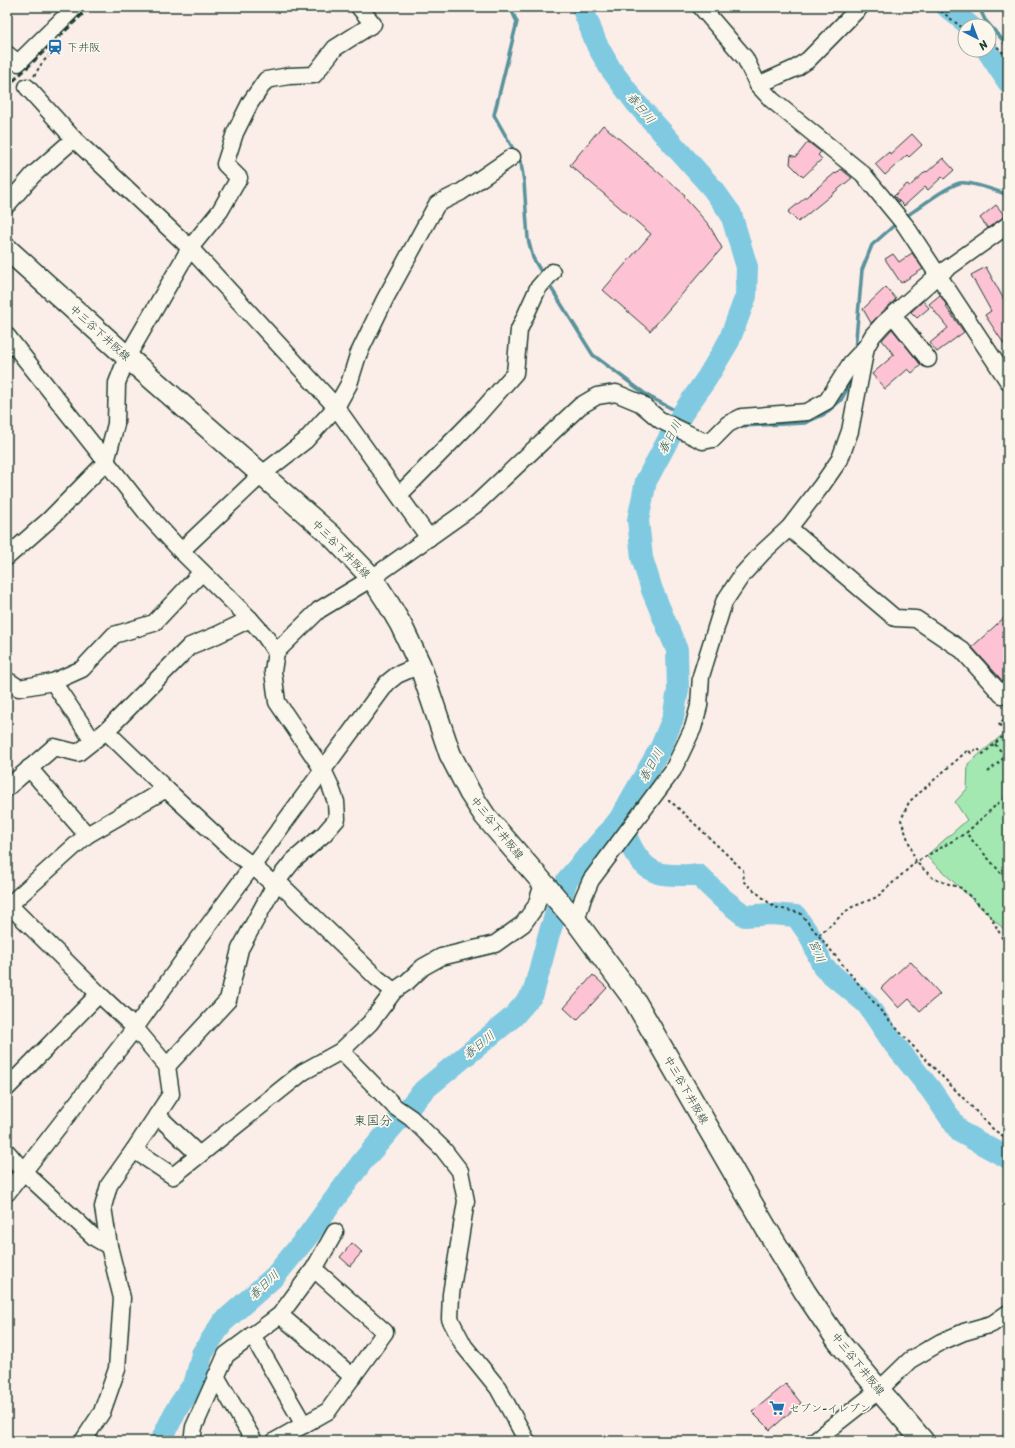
<svg xmlns="http://www.w3.org/2000/svg" width="1015" height="1448" viewBox="0 0 1015 1448" font-family="Sriracha,'Klee One',sans-serif">
	<style>
		.green { fill: #a3e7b1; stroke: #619272 }
		.lines { fill: none; stroke-linecap: round; stroke-linejoin: round }
		.stream { stroke: #59929c; stroke-width: 3.5 }
		.river { stroke: #80cae1; stroke-width: 22 }
		.building { fill: #fdc3d5; stroke: #1f3d34 }
		.minor-casing { stroke: #1f3d34; stroke-width: 19 }
		.major-casing { stroke: #1f3d34; stroke-width: 24 }
		.path { stroke: #1f3d34; stroke-width: 2; stroke-dasharray: 3 3; stroke-linecap: butt }
		.minor { stroke: #fbf7ec; stroke-width: 16 }
		.major { stroke: #fbf7ec; stroke-width: 21 }
		.rail { stroke: #1f3d34; stroke-width: 3; stroke-dasharray: 6 3; stroke-linecap: butt }
		.labels { text-anchor: middle; dominant-baseline: central; stroke-width: 3.5; stroke-linejoin: round; paint-order: stroke }
		.poi-label { font-size: 11px; fill: #1f3d34; stroke: #fbf7ec; text-anchor: start }
		.street-label { font-size: 11px; fill: #1f3d34; stroke: #fbf7ec }
		.water-label { font-size: 12px; font-style: italic; fill: #37605f; stroke: #fbf7ec }
		.quarter-label { font-size: 13px; fill: #1f3d34; stroke: #fbf7ec }
	</style>
	<rect width="100%" height="100%" fill="#fbede7"/>
	<filter id="ink" filterUnits="userSpaceOnUse"><feTurbulence type="fractalNoise" baseFrequency=".025" numOctaves="2"/><feDisplacementMap in="SourceGraphic" scale="8" xChannelSelector="R" yChannelSelector="G"/><feConvolveMatrix kernelMatrix="1 2 1 2 8 2 1 2 1" color-interpolation-filters="sRGB"/></filter>
	<g filter="url(#ink)">
		<path class="green" d="M1008 730V933L926 856 967 820 955 802 967 789 968 764Z"/>
		<g class="lines">
			<g class="stream">
				<path d="M510 7 517 22 494 115 521 163 524 182 528 239 533 258 543 275"/>
				<path d="M979 7 985 20 1008 46"/>
				<path d="M905 217C918 209 946 186 960 183 970 181 997 191 1008 195"/>
				<path d="M548 283 593 355 648 396 682 414"/>
				<path d="M855 350 862 270 872 245 898 222"/>
				<path d="M742 426 805 423 825 414 841 400 852 380V376"/>
			</g>
			<g class="river">
				<path d="M947 7 970 26"/>
				<path d="M987 50 1008 82"/>
				<path d="M619 820C628 839 636 866 658 873 667 876 689 875 698 875L722 898 745 916 771 914 796 916 810 936 823 967 867 1004 894 1044 931 1090 960 1132 1008 1158"/>
				<path d="M161 1441 176 1410 195 1382 202 1354 222 1323 275 1276 307 1237 339 1193 362 1162 424 1090 513 1017 533 994 549 934 567 880 619 820 661 747 673 718 678 690 677 650 652 590 642 558 638 520 646 481 682 414 707 378 729 341 746 296 747 267 731 214 713 189 636 103 610 68 597 45 582 7"/>
			</g>
		</g>
		<g class="building">
			<path d="M603 125 685 195 684 197 709 225 722 248 650 331 603 290 651 234 570 165Z"/>
			<path d="M912 134 922 145 909 157 907 155 885 175 875 164 889 152 890 154Z"/>
			<path d="M808 142 821 152 818 155 822 159 803 177 790 164 791 155 796 157Z"/>
			<path d="M943 158 954 170 944 179 942 177 928 190 925 187 904 206 894 196 907 184 910 186 926 171 927 172Z"/>
			<path d="M841 169 852 178 798 222 788 212 835 173 836 174Z"/>
			<path d="M996 205 1005 216 988 228 980 218Z"/>
			<path d="M912 253 923 269 901 283 885 259 893 254 899 262Z"/>
			<path d="M986 267 1008 307V350L985 315 991 311 971 275Z"/>
			<path d="M886 287 896 299 871 323 863 309Z"/>
			<path d="M940 295 947 306 946 307 964 332 937 352 930 343 948 328 929 304Z"/>
			<path d="M923 301 929 308 917 318 911 312Z"/>
			<path d="M892 329 921 365 912 373 908 369 885 389 872 374 894 355 882 340Z"/>
			<path d="M1008 614V687L972 647Z"/>
			<path d="M910 961 940 994 920 1011 909 999 899 1008 881 988Z"/>
			<path d="M593 975 607 988 577 1020 564 1008Z"/>
			<path d="M352 1243 362 1252 350 1266 340 1257Z"/>
			<path d="M786 1384 801 1403 770 1430 752 1412Z"/>
		</g>
		<g class="lines">
			<defs>
				<g id="minor">
					<path d="M701 7 745 58 758 85 772 100 863 174 905 225 1008 381"/>
					<path d="M7 54 18 63 75 7"/>
					<path d="M758 85 796 68 808 60 860 7"/>
					<path d="M27 87 74 139 190 248 336 407 429 538"/>
					<path d="M7 205 33 175 74 139"/>
					<path d="M893 315 928 359"/>
					<path d="M7 336 149 516 181 551 250 619 265 636 276 652"/>
					<path d="M399 495 477 416 515 373 519 330 538 288 552 272"/>
					<path d="M789 528 895 618 916 619 962 650 1002 695"/>
					<path d="M181 551 261 475 305 441 336 407 349 384 358 355 385 299 437 204 461 192 512 157"/>
					<path d="M7 557 49 520 106 462 116 424 117 383 127 357 190 248 220 211 239 178 225 164 235 133 250 103 266 80 289 76 314 75 335 48 373 24 359 7"/>
					<path d="M53 682 93 741"/>
					<path d="M7 685 10 682 19 688 53 682 82 669 114 635 154 623 202 572"/>
					<path d="M106 731 166 789"/>
					<path d="M29 768 87 835"/>
					<path d="M7 788 54 747 78 753 106 731 190 646 217 635 250 619"/>
					<path d="M277 881 377 978 394 991"/>
					<path d="M7 903 99 994 135 1028 167 1066 171 1094 134 1150 109 1185 103 1207 109 1246 122 1298 117 1369 102 1412 83 1441"/>
					<path d="M9 905 87 835 166 789 234 852 253 866 274 885"/>
					<path d="M576 921 583 898 591 880 673 770 693 728 699 706 701 676 724 602 742 575 763 552 789 528 822 485 840 459 850 431 866 347"/>
					<path d="M341 1051 395 1107 411 1118 443 1149 460 1171 466 1201 451 1294 450 1319 464 1346 498 1388 527 1441"/>
					<path d="M167 1066 228 1000 240 949 277 881 293 861 324 834 337 819 336 802 330 785 323 770 277 702 273 671 276 652 319 610 372 578 475 505 580 406 597 396 616 393 640 403 660 420 703 441 713 439 728 424 742 417 807 412 827 401 851 363 866 347 873 335 884 323 938 275 1008 225"/>
					<path d="M7 1088 99 994"/>
					<path d="M157 1115 199 1155"/>
					<path d="M134 1150 173 1176 303 1072 341 1051 370 1023 394 991 407 982 423 967 441 957 495 944 523 924 536 906 543 884"/>
					<path d="M7 1152 24 1172 95 1238 109 1246"/>
					<path d="M7 1193 135 1028 200 937 387 683 397 675 420 665"/>
					<path d="M280 1315 353 1377"/>
					<path d="M252 1335 304 1425"/>
					<path d="M216 1376 254 1441"/>
					<path d="M192 1441 194 1427 226 1355 280 1315 314 1269 335 1232"/>
					<path d="M275 1441 328 1411 385 1332 314 1269"/>
					<path d="M814 1441 879 1390 910 1360 941 1342 964 1332 992 1324 1008 1313"/>
				</g>
				<path id="major" d="M7 249 127 357 331 535 372 578 387 601 401 625 420 665 450 754 470 793 485 816 576 921 635 1001 766 1228 805 1292 838 1341 879 1390 923 1441"/>
			</defs>
			<use href="#minor" class="minor-casing"/>
			<use href="#major" class="major-casing"/>
			<g class="path">
				<path d="M936 7 965 30"/>
				<path d="M989 38 1006 56 1008 55"/>
				<path d="M34 76 42 63 53 51"/>
				<path d="M1008 716 999 724 1007 733 983 754 977 748 971 753 968 750 909 802 901 820 916 862 934 879 961 888 990 915 1008 949"/>
				<path d="M995 744 1005 756"/>
				<path d="M988 772 1008 754"/>
				<path d="M1008 794 966 833 1008 881"/>
				<path d="M668 800 676 806 743 870 744 882 774 907 800 913 881 1011 909 1042 994 1130 1008 1139"/>
				<path d="M819 935 850 908 877 897 916 862 966 833"/>
			</g>
			<use href="#minor" class="minor"/>
			<use href="#major" class="major"/>
			<path class="rail" d="M7 87 90 7"/>
		</g>
	</g>
	<defs>
		<symbol id="station-bare" viewBox="-9 -9 18 18"><path d="M-3-6H3Q5-6 5-4V2Q5 4 3 4L4.5 6H3L1.5 4h-3L-3 6H-4.5L-3 4Q-5 4-5 2V-4Q-5-6-3-6ZM-3.5-4v3h7v-3ZM-3.5 1v1.5H-2V1ZM2 1v1.5H3.5V1Z" fill="#1f6fb2" stroke="#fbf7ec" stroke-width="2.5" paint-order="stroke"/></symbol>
		<symbol id="supermarket-bare" viewBox="-9 -9 18 18"><path d="M-6-5.5h2.5l.6 2H6L4.5 2H-2.5L-4.4-4H-6ZM-1.5 3.2a1.3 1.3 0 1 0 .1 0ZM3 3.2a1.3 1.3 0 1 0 .1 0Z" fill="#1f6fb2" stroke="#fbf7ec" stroke-width="2.5" paint-order="stroke"/></symbol>
	</defs>
	<g fill-rule="evenodd">
		<use href="#station-bare" x="44" y="36" width="22" height="22"/>
		<use href="#supermarket-bare" x="766" y="1397" width="22" height="22"/>
	</g>
	<g class="labels">
		<g class="poi-label">
			<text x="67" y="47">下井阪</text>
			<text x="789" y="1408">セブン-イレブン</text>
		</g>
		<g class="street-label">
			<text transform="translate(100 333) rotate(42)">中三谷下井阪線</text>
			<text transform="translate(341 549) rotate(45)">中三谷下井阪線</text>
			<text transform="translate(497 828) rotate(51)">中三谷下井阪線</text>
			<text transform="translate(686 1090) rotate(60)">中三谷下井阪線</text>
			<text transform="translate(858 1364) rotate(51)">中三谷下井阪線</text>
		</g>
		<g class="water-label">
			<text transform="translate(641 108) rotate(50)">春日川</text>
			<text transform="translate(670 437) rotate(-62)">春日川</text>
			<text transform="translate(651 765) rotate(-61)">春日川</text>
			<text transform="translate(817 951) rotate(67)">宮川</text>
			<text transform="translate(479 1045) rotate(-39)">春日川</text>
			<text transform="translate(264 1285) rotate(-43)">春日川</text>
		</g>
		<g class="quarter-label">
			<text x="373" y="1120">東国分</text>
		</g>
	</g>
	<rect width="1015" height="1448" fill="none" stroke="#fbf7ec" stroke-width="24"/>
	<rect x="12" y="12" width="991" height="1424" fill="none" stroke="#1f3d34" stroke-width="1.5" filter="url(#ink)"/>
	<g transform="translate(977 38) rotate(138)"><circle r="19" fill="#fbf7ec" stroke="#a3ada2"/>
	<path d="M0-3L7 15L0 10L-7 15Z" fill="#1f6fb2"/>
	<text y="-6" font-size="11" font-weight="bold" text-anchor="middle" fill="#1f3d34">N</text>
	</g>
</svg>
